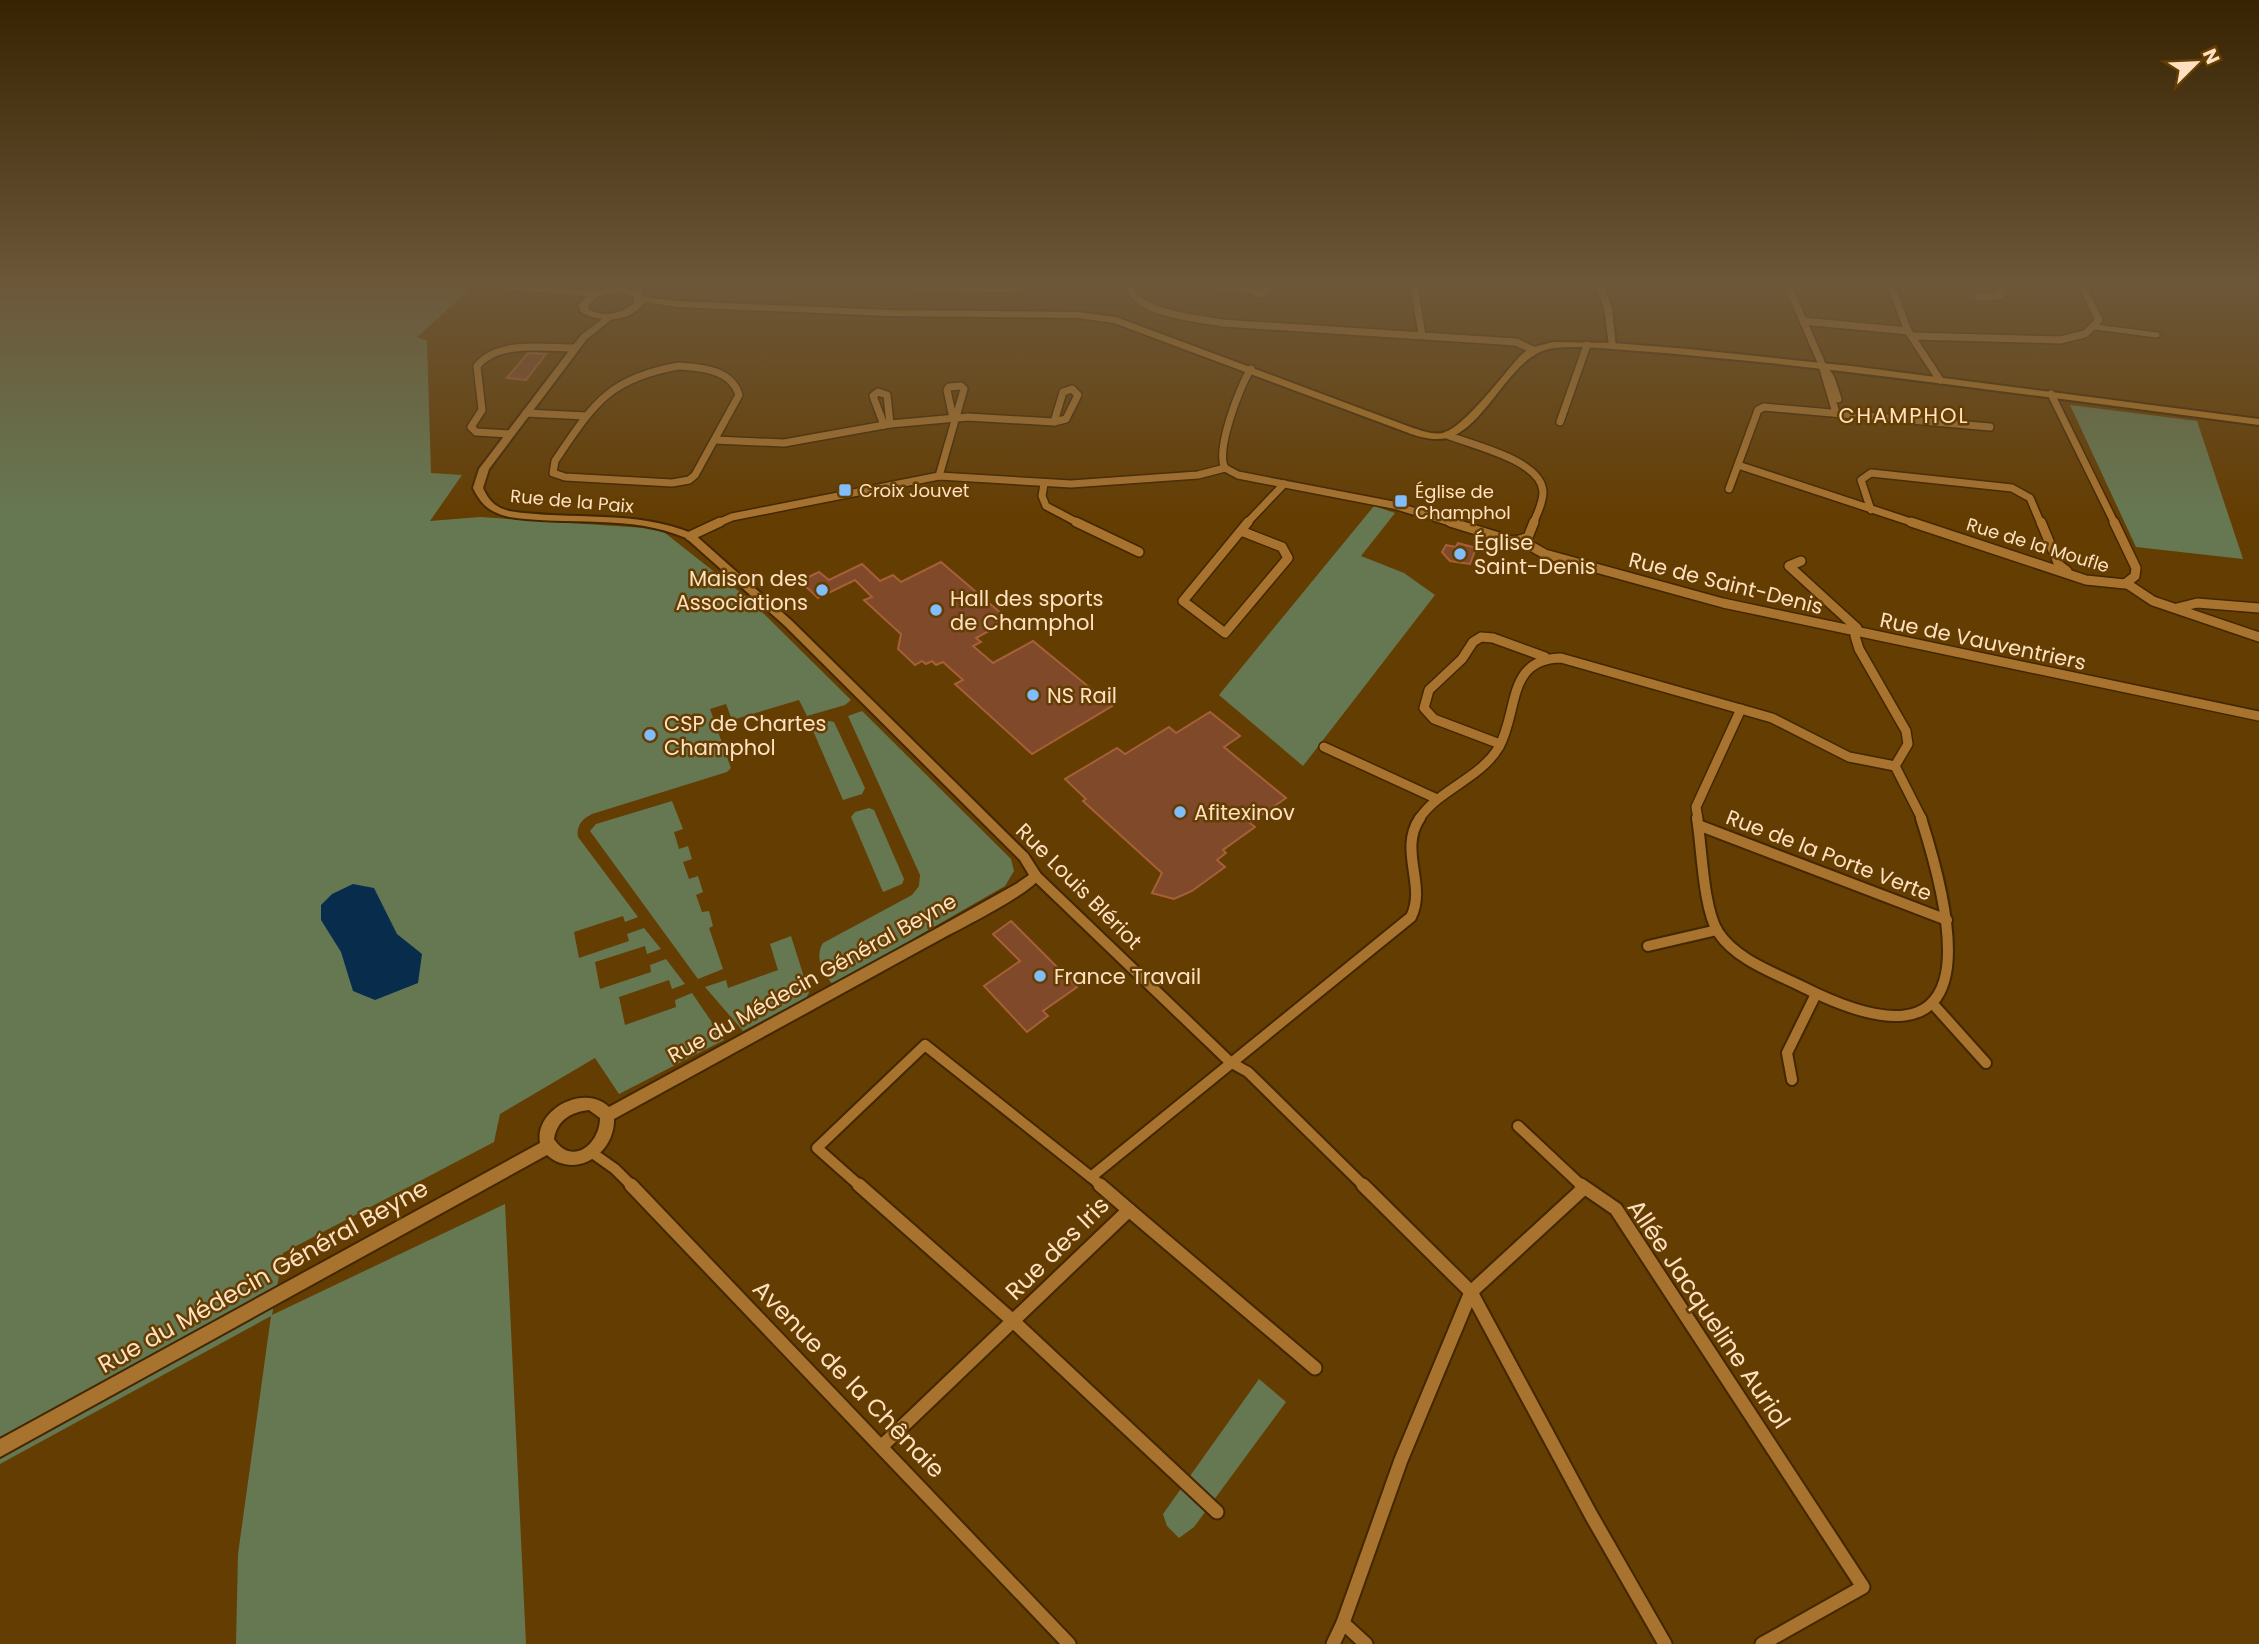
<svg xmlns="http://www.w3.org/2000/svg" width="2259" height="1644" viewBox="0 0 2259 1644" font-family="Poppins,sans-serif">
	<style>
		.green { fill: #667852 }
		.water { fill: #082c4b }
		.building { fill: #804929; stroke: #a66037; stroke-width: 2 }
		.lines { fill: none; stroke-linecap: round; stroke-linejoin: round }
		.pedestrian-casing { stroke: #422701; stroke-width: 8 }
		.minor-far3-casing { stroke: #422701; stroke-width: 10 }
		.minor-far2-casing { stroke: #422701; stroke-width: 12 }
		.minor-far1-casing { stroke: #422701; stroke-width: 14 }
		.minor-casing { stroke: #422701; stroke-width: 17 }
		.tertiary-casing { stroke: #422701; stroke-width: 4 }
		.secondary-casing { stroke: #422701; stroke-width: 4 }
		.pedestrian { stroke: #a8732f; stroke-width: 5 }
		.minor-far3 { stroke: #a8732f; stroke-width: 7 }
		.minor-far2 { stroke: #a8732f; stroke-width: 9 }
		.minor-far1 { stroke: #a8732f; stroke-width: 10 }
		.minor { stroke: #a8732f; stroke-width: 13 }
		.tertiary { fill: #a8732f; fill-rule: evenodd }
		.secondary { fill: #b17725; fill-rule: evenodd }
		.poi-dot { fill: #80bdfa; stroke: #643d02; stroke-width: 2.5 }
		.labels { text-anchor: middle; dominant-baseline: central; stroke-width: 5; stroke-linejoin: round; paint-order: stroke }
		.far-poi-label { font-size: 18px; fill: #ffe1c1; stroke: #643d02; text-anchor: start }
		.far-street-label { font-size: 18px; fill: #ffe1c1; stroke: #643d02 }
		.far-quarter-label { font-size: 21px; letter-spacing: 2px; fill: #ffe1c1; stroke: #643d02 }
		.poi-label { font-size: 21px; fill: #ffe1c1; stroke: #643d02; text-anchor: start }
		.street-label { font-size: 21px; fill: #ffe1c1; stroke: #643d02 }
		.near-street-label { font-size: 24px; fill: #ffe1c1; stroke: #643d02 }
	</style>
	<rect width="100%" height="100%" fill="#643d02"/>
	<g class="green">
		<path d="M0 286H445L469 290 417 337 427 341 431 473 462 475 430 521 480 517 660 529 750 600 851 700 845 705 807 716 799 700 732 720 726 704 710 709 731 768 727 772 592 814C582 819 576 826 578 837L638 917 625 922 623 916 574 932 579 958 629 941 627 934 644 928 661 949 647 954 645 946 595 962 600 989 651 972 650 965 666 959 685 984 672 989 669 980 619 997 625 1025 676 1007 675 1000 692 993 724 1040 619 1094 595 1058 500 1114 494 1142 283 1253 272 1315 505 1204 526 1644H236L238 1554 271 1316 0 1464Z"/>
		<path d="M2070 405 2197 421 2243 559 2136 547Z"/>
		<path d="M1374 506 1395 513 1361 556 1404 573 1435 595 1303 766 1219 695Z"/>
		<path d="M862 711 1011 859 1014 871 1005 886 833 985C823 973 814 957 823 943L912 895 919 886 920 875 848 716Z"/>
		<path d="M829 721 834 722 865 788 862 794 843 800 811 726Z"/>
		<path d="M672 801 683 829 674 832 679 849 688 846 692 859 683 862 689 879 698 876 703 892 696 895 702 912 709 911 713 926 709 928 723 969 698 979 590 831 596 824Z"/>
		<path d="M869 808 874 810 904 879 902 884 883 892 851 817 855 812Z"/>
		<path d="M791 936 809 993 806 998 743 1031 705 987 726 980 728 988 778 970 770 944Z"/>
		<path d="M1259 1379 1286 1402 1194 1527 1179 1538 1167 1526 1163 1514Z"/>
	</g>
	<path class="water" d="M353 884 374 888 397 934 422 954 418 983 375 1000 353 991 341 952 321 920V905L332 894Z"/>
	<g class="building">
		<path d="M528 353 546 354 526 380 507 378Z"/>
		<path d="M1458 543 1476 548 1470 564 1450 561 1442 552 1446 545 1456 547Z"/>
		<path d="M941 562 1009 620 976 638 981 642 973 646 993 663 1033 641 1112 706 1032 754 955 684 963 680 943 662 936 665 932 661 926 664 922 661 915 665 898 649 901 634 864 600 872 597 855 580 818 598 800 581 819 572 829 580 862 564 880 581 893 575 901 582Z"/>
		<path d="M1210 712 1240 736 1224 747 1286 798 1250 823 1255 827 1223 850 1226 853 1217 860 1225 867 1192 891 1174 899 1152 893 1162 873 1083 801 1086 799 1065 779 1117 748 1125 754 1169 727 1176 733Z"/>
		<path d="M1011 921 1077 987 1043 1011 1048 1016 1027 1032 984 986 1020 961 993 934Z"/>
	</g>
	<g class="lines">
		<defs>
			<path id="pedestrian" d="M2095 327 2157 335"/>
			<g id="minor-far3">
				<path d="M914 286 1004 289 1017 287"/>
				<path d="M1130 286C1133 313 1200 319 1223 323L1516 342 1533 350"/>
				<path d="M1214 286H1249"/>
				<path d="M1414 286 1422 335"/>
				<path d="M1788 286 1821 362 1836 413"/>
				<path d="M1891 286 1908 331 1940 380"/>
				<path d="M1243 288 1260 294 1266 290 1263 286"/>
				<path d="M1978 297 2000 296 2002 294 1997 286"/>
				<path d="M1803 321 1908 331"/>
				<path d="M1911 336 2060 340 2085 334 2099 320 2082 286"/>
				<path d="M679 366C702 368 731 369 739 395L695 475 689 480 672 483 565 477 553 473 555 461C593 405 608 378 679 366Z"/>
				<path d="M1824 368 1831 378 1838 399"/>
				<path d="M1072 389 1078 395 1066 419 1054 422 1063 392Z"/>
				<path d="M2051 394 2115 524"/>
				<path d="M526 413 586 416"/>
				<path d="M1560 422 1587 345"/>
				<path d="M884 425 873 396 878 392 887 395 890 424"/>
				<path d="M510 434 476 432 471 427 482 410 477 366C498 340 545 348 575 348"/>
				<path d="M1447 435C1471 445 1542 460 1543 492 1543 503 1537 514 1533 524"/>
				<path d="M715 440 784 443 890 424 968 417 1054 422"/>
				<path d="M1738 465 1917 524"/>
				<path d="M1225 468 1238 475 1393 505 1456 524"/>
				<path d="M1225 468C1215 451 1240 385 1251 369"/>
				<path d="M939 476 964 389 961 386 949 387 947 390 953 418"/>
				<path d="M1044 484 1042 496 1046 506 1080 524"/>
				<path d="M1729 489 1758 410 1764 407 1990 427"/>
				<path d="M1871 510 1861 480 1871 473 2012 488 2030 498 2041 524"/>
				<path d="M716 524 732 517 939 476 1071 484 1198 475 1225 468"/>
				<path d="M1246 524 1284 484"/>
			</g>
			<g id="minor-far2">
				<path d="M1076 522 1139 552"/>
				<path d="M1450 522 1512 541 1520 540 1545 554 1723 603 2259 716"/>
				<path d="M1911 522 2086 580 2125 584 2135 576 2136 568 2114 522"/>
				<path d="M2041 522 2059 565 2067 571"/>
				<path d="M1241 531 1282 547 1288 558 1225 633 1183 601 1248 522"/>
				<path d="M690 536 720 522"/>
				<path d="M1520 540 1528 537 1534 522"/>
				<path d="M1801 561 1789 566 1857 628 1855 636 1859 649 1906 731 1908 744 1895 766 1922 819"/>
				<path d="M2126 583 2153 601 2259 637"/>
				<path d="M2177 608 2197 603 2259 608"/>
				<path d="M1500 744 1434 719 1424 708 1429 690 1462 659 1473 642 1481 637 1493 638 1545 657"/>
				<path d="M1324 747 1435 798"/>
				<path d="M1419 819C1439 789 1480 779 1499 747 1519 711 1506 659 1561 658L1772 718 1849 757 1895 766"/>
				<path d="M1698 819 1696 807 1741 709"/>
			</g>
			<g id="minor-far1">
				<path d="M1697 818C1702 848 1703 908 1718 932 1736 960 1775 973 1803 987 1984 1078 1959 937 1921 818"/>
				<path d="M1698 825 1947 920"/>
				<path d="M1036 876 1230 1062 1248 1072 1365 1187"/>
				<path d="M1648 946 1717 930"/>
				<path d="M1933 1004 1986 1063"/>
				<path d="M1792 1080 1787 1053 1816 994"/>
				<path d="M1518 1126 1583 1187"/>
				<path d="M591 1152 615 1169 633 1187"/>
				<path d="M861 1187 817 1148 925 1045 1091 1177"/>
				<path d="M1103 1187 1091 1177 1411 917C1427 885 1398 850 1420 818"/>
			</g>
			<g id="minor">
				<path d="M631 1185 1069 1644"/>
				<path d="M859 1185 1013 1321 1217 1512"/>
				<path d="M1581 1185 1616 1209 1863 1587 1762 1644"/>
				<path d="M1584 1188 1471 1292 1591 1515 1665 1644"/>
				<path d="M1129 1210 1315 1368"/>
				<path d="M882 1446 1129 1210 1100 1185"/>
				<path d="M1343 1623 1401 1460 1471 1292 1363 1185"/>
				<path d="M1333 1644 1343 1623 1366 1644"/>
			</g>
			<g id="tertiary">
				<path d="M637 286H645L639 295H633L632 293Z"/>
				<path d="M1596 286H1604L1612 308 1616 348 1609 346 1604 308Z"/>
				<path d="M609 314 616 316 587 339 489 469 483 488C489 501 495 507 509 511 572 521 634 509 694 534L792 621 1028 854 1042 876C1030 895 957 930 934 943 827 1002 721 1060 614 1119 615 1154 575 1180 547 1155L0 1457V1439L540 1143C534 1110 584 1083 609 1107L939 927 1016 884 1029 875 1020 860 784 625 686 538C630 514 569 526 509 517 490 512 482 506 473 488L479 469 581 335ZM589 1110 600 1118C600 1144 572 1167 554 1139 557 1120 571 1112 589 1110Z"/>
			</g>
			<path id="secondary" d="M499 286H535L595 291 619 286 642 294 644 297 678 301 889 310 1078 312 1116 317 1413 428C1423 431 1435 436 1446 432 1467 423 1503 375 1520 356L1530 348 1553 342 1613 343 1688 349 1851 366 2259 419V425C2096 404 1934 381 1770 363 1726 359 1682 354 1638 351 1611 349 1581 345 1554 348 1511 352 1487 428 1447 438 1433 441 1419 437 1406 432L1114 323 1078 318 889 316 678 307 644 302C632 323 599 323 581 312L578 305 587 296 503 289ZM618 292 634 297V303C620 314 604 318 588 309V306L598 296Z"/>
		</defs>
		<use href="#pedestrian" class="pedestrian-casing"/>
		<use href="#minor-far3" class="minor-far3-casing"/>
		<use href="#minor-far2" class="minor-far2-casing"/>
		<use href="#minor-far1" class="minor-far1-casing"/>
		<use href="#minor" class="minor-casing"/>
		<use href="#tertiary" class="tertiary-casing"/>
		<use href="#secondary" class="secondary-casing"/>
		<use href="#pedestrian" class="pedestrian"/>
		<use href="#minor-far3" class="minor-far3"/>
		<use href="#minor-far2" class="minor-far2"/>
		<use href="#minor-far1" class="minor-far1"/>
		<use href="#minor" class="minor"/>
		<use href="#tertiary" class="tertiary"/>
		<use href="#secondary" class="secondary"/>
	</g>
	<linearGradient id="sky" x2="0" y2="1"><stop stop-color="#372201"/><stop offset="0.55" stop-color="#6c5739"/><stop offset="1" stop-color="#6c5739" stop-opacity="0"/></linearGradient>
	<rect width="2259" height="516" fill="url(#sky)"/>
	<g class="poi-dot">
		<rect x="838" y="483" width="14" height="14" rx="3.5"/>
		<rect x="1394" y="494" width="14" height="14" rx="3.5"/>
		<circle cx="1460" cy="554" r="7"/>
		<circle cx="822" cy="590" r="7"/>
		<circle cx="936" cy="610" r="7"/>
		<circle cx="1033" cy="695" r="7"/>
		<circle cx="650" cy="735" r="7"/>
		<circle cx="1180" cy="812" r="7"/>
		<circle cx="1040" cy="976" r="7"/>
	</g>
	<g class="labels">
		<g class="far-poi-label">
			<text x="859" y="490">Croix Jouvet</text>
			<text x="1415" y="491">Église de<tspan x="1415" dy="21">Champhol</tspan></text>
		</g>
		<g class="far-street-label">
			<text transform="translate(572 501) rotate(5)">Rue de la Paix</text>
			<text transform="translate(2038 545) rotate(17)">Rue de la Moufle</text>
		</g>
		<g class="far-quarter-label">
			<text x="1904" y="415">CHAMPHOL</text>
		</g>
		<g class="poi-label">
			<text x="1474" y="542">Église<tspan x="1474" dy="24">Saint-Denis</tspan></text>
			<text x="808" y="578" text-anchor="end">Maison des<tspan x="808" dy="24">Associations</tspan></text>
			<text x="950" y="598">Hall des sports<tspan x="950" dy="24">de Champhol</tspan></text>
			<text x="1047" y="695">NS Rail</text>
			<text x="664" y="723">CSP de Chartes<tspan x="664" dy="24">Champhol</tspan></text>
			<text x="1194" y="812">Afitexinov</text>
			<text x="1054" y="976">France Travail</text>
		</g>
		<g class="street-label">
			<text transform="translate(1726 583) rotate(14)">Rue de Saint-Denis</text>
			<text transform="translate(1983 641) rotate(12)">Rue de Vauventriers</text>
			<text transform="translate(1829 855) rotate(21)">Rue de la Porte Verte</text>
			<text transform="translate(1079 886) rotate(45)">Rue Louis Blériot</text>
			<text transform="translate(812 978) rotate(-29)">Rue du Médecin Général Beyne</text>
		</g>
		<g class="near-street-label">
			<text transform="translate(1057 1248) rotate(-45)">Rue des Iris</text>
			<text transform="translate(263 1276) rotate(-29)">Rue du Médecin Général Beyne</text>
			<text transform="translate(1709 1314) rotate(56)">Allée Jacqueline Auriol</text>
			<text transform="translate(849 1379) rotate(46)">Avenue de la Chênaie</text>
		</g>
	</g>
	<g transform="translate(2196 63) rotate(66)" stroke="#643d02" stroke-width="5" paint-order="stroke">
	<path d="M0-5L12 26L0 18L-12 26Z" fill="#ffe1c1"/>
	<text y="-10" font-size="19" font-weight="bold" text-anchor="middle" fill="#ffe1c1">N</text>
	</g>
</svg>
